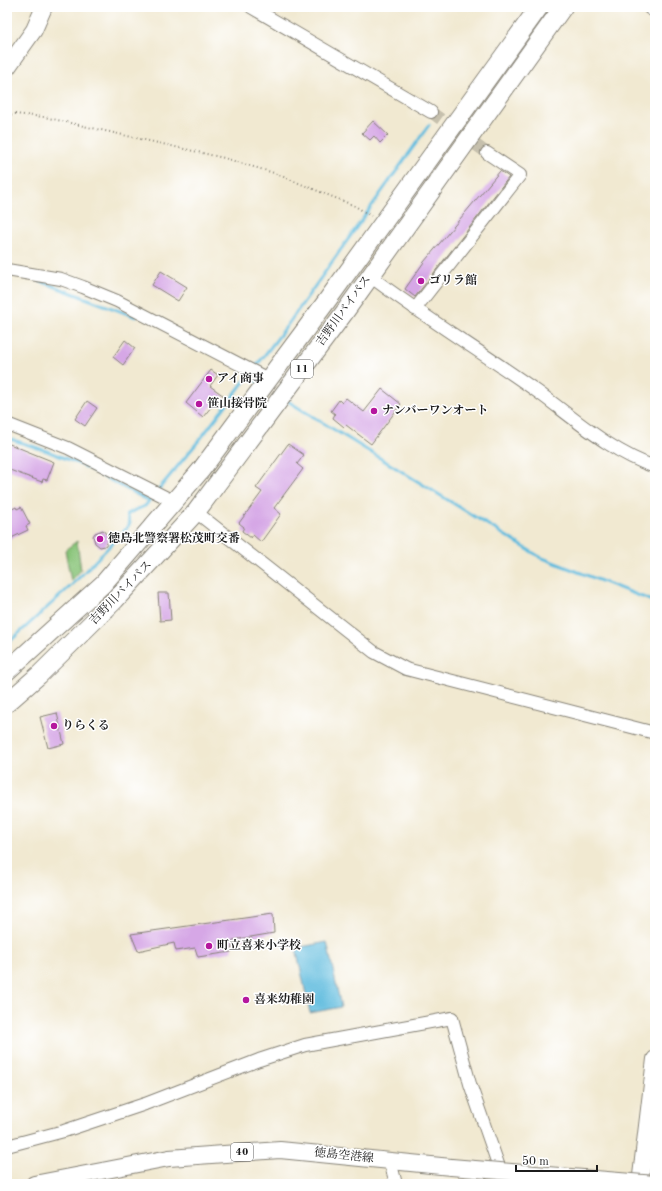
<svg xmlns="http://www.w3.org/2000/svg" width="662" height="1191" viewBox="0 0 662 1191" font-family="'Old Standard TT','Noto Serif JP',serif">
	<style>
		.green { fill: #89c479; stroke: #52704a }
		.water { fill: #60bcde; stroke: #3e6c7d }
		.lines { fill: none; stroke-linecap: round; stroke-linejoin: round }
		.stream { stroke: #60bcde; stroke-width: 3 }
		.building { fill: #d6a7e6 }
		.minor-tunnel { stroke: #c6c0ad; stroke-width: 12; stroke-dasharray: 12 6; stroke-linecap: butt }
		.minor-casing { stroke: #868276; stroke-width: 14 }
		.major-casing { stroke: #868276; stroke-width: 18 }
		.highway-casing { stroke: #868276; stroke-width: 20 }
		.path { stroke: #868276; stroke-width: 2; stroke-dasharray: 1 3; stroke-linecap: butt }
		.minor { stroke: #fff; stroke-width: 12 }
		.major { stroke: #fff; stroke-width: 16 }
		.highway { stroke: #fff; stroke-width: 18 }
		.major-bridge-casing { stroke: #868276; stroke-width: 18; stroke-linecap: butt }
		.major-bridge { stroke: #fff; stroke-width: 16 }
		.poi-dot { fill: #b5179e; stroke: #fff; stroke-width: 1.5 }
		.labels { text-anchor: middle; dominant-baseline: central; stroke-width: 3; stroke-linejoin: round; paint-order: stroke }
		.shield { fill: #fff; stroke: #606060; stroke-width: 1 }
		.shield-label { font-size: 11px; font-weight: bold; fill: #1c1c1c }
		.poi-label { font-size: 12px; font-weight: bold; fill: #1c1c1c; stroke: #fff; text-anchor: start }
		.street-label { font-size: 12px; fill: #1c1c1c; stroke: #fff }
	</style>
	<rect width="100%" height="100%" fill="#fff"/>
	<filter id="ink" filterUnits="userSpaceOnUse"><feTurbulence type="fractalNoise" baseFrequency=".025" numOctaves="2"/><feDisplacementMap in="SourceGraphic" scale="8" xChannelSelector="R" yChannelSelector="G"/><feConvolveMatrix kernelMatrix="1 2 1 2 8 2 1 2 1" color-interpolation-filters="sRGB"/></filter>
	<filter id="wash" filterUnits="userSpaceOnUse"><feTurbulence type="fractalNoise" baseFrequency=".012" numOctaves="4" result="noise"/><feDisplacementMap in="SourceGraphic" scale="16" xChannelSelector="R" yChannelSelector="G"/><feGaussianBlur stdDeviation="0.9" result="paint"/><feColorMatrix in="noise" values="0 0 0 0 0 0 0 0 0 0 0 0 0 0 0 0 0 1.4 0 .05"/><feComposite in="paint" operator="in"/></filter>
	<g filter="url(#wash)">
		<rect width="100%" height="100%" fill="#f1e9d1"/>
		<path class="green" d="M77 541 81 570 71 581 65 550Z"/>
		<path class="water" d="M327 942 341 1007 310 1013 296 948Z"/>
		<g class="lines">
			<g class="stream">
				<path d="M40 281 136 317"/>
				<path d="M254 369 286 327 429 125"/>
				<path d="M247 375 259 383"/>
				<path d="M286 400 540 557 655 602"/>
				<path d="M7 438 47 451 82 465 149 501 155 494"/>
				<path d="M158 490 201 438 249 375"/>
				<path d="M7 644 72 585 126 529 130 523 127 514 145 506 150 500"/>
			</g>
		</g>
		<g id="blocks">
			<g class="building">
				<path d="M373 121 388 135 380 143 374 136 370 140 362 133Z"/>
				<path d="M500 171 509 177 415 297 405 289 424 262Z"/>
				<path d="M161 271 187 287 178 301 152 285Z"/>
				<path d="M125 340 135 348 123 365 113 357Z"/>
				<path d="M211 370 218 375 210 386 224 396 219 403 216 401 203 417 186 403Z"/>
				<path d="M382 389 401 404 371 444 346 425 344 427 333 418 335 414 331 411 339 400 342 403 346 398 364 412Z"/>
				<path d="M87 401 97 408 85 426 75 419Z"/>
				<path d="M7 443 54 462 47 480 43 479 42 482 7 469Z"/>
				<path d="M288 444 304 455 297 464 303 469 274 508 281 514 261 542 253 535 251 538 242 531 244 527 239 523 262 492 256 488Z"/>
				<path d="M16 507 17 509 21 507 30 524 26 526 28 530 7 540V512Z"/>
				<path d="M103 530 110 539 105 546 100 547 95 543 93 536 95 533Z"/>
				<path d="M158 593H169L171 620 160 621Z"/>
				<path d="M57 713 64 744 48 748 40 717Z"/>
				<path d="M273 914 274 933 233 940 231 952 198 957 195 948 176 951 174 943 138 951 131 934Z"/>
			</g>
		</g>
	</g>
	<g filter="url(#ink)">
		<use href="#blocks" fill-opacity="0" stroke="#868276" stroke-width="1"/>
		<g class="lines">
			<path class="minor-tunnel" d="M431 112 487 153"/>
			<defs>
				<g id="minor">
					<path d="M251 7 431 112"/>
					<path d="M7 270 61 279 83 287 117 301 268 379"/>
					<path d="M370 276C424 317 482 352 538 392 575 419 611 452 655 467"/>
					<path d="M415 309 520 175 487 153"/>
					<path d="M7 424 68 448 175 502"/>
					<path d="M196 512 374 652 406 669 655 733"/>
					<path d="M7 1146 64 1131 145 1104 259 1060 305 1045 452 1018 470 1084 505 1184"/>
					<path d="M390 1161 396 1184"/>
				</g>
				<g id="major">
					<path d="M651 7 655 9"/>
					<path d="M7 68 34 30 44 7"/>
					<path d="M34 1184 169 1158 280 1150 451 1167"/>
					<path d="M640 1184 655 1059"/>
				</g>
				<g id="highway">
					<path d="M7 671 103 584 201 470 326 302 539 7"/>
					<path d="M7 703 39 675 115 600 196 512 344 313 563 7"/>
				</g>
			</defs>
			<use href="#minor" class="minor-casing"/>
			<use href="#major" class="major-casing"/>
			<use href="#highway" class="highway-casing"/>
			<path class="path" d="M7 115 15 114 44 117 224 158 274 173 355 206 371 216"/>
			<use href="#minor" class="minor"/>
			<use href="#major" class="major"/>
			<use href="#highway" class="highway"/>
			<defs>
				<path id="major-bridge" d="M451 1167 655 1184"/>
			</defs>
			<use href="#major-bridge" class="major-bridge-casing"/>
			<use href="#major-bridge" class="major-bridge"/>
		</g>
	</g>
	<g class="poi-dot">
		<circle cx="421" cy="281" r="4"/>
		<circle cx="209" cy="379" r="4"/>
		<circle cx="199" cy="404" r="4"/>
		<circle cx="374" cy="411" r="4"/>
		<circle cx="100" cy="539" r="4"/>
		<circle cx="54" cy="726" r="4"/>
		<circle cx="209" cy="946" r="4"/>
		<circle cx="246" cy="1000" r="4"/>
	</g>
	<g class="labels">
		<g class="shield">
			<rect x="291" y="360" width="22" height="18" rx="3"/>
			<rect x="231" y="1143" width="22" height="18" rx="3"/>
		</g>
		<g class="shield-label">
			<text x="302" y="369">11</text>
			<text x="242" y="1152">40</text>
		</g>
		<g class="poi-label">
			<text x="429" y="281">ゴリラ館</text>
			<text x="217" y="379">アイ商事</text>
			<text x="207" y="404">笹山接骨院</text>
			<text x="382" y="411">ナンバーワンオート</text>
			<text x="108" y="539">徳島北警察署松茂町交番</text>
			<text x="62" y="726">りらくる</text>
			<text x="217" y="946">町立喜来小学校</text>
			<text x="254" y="1000">喜来幼稚園</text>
		</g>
		<g class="street-label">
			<text transform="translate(344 311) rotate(-54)">吉野川バイパス</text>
			<text transform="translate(121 593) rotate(-46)">吉野川バイパス</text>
			<text transform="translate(344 1156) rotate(6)">徳島空港線</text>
		</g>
	</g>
	<rect width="662" height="1191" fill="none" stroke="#fff" stroke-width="24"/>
	<path d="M516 1165v6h81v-6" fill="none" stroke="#1c1c1c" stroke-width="2"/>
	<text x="522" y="1165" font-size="12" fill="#1c1c1c" stroke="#ffffff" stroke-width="3" paint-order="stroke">50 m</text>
</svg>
